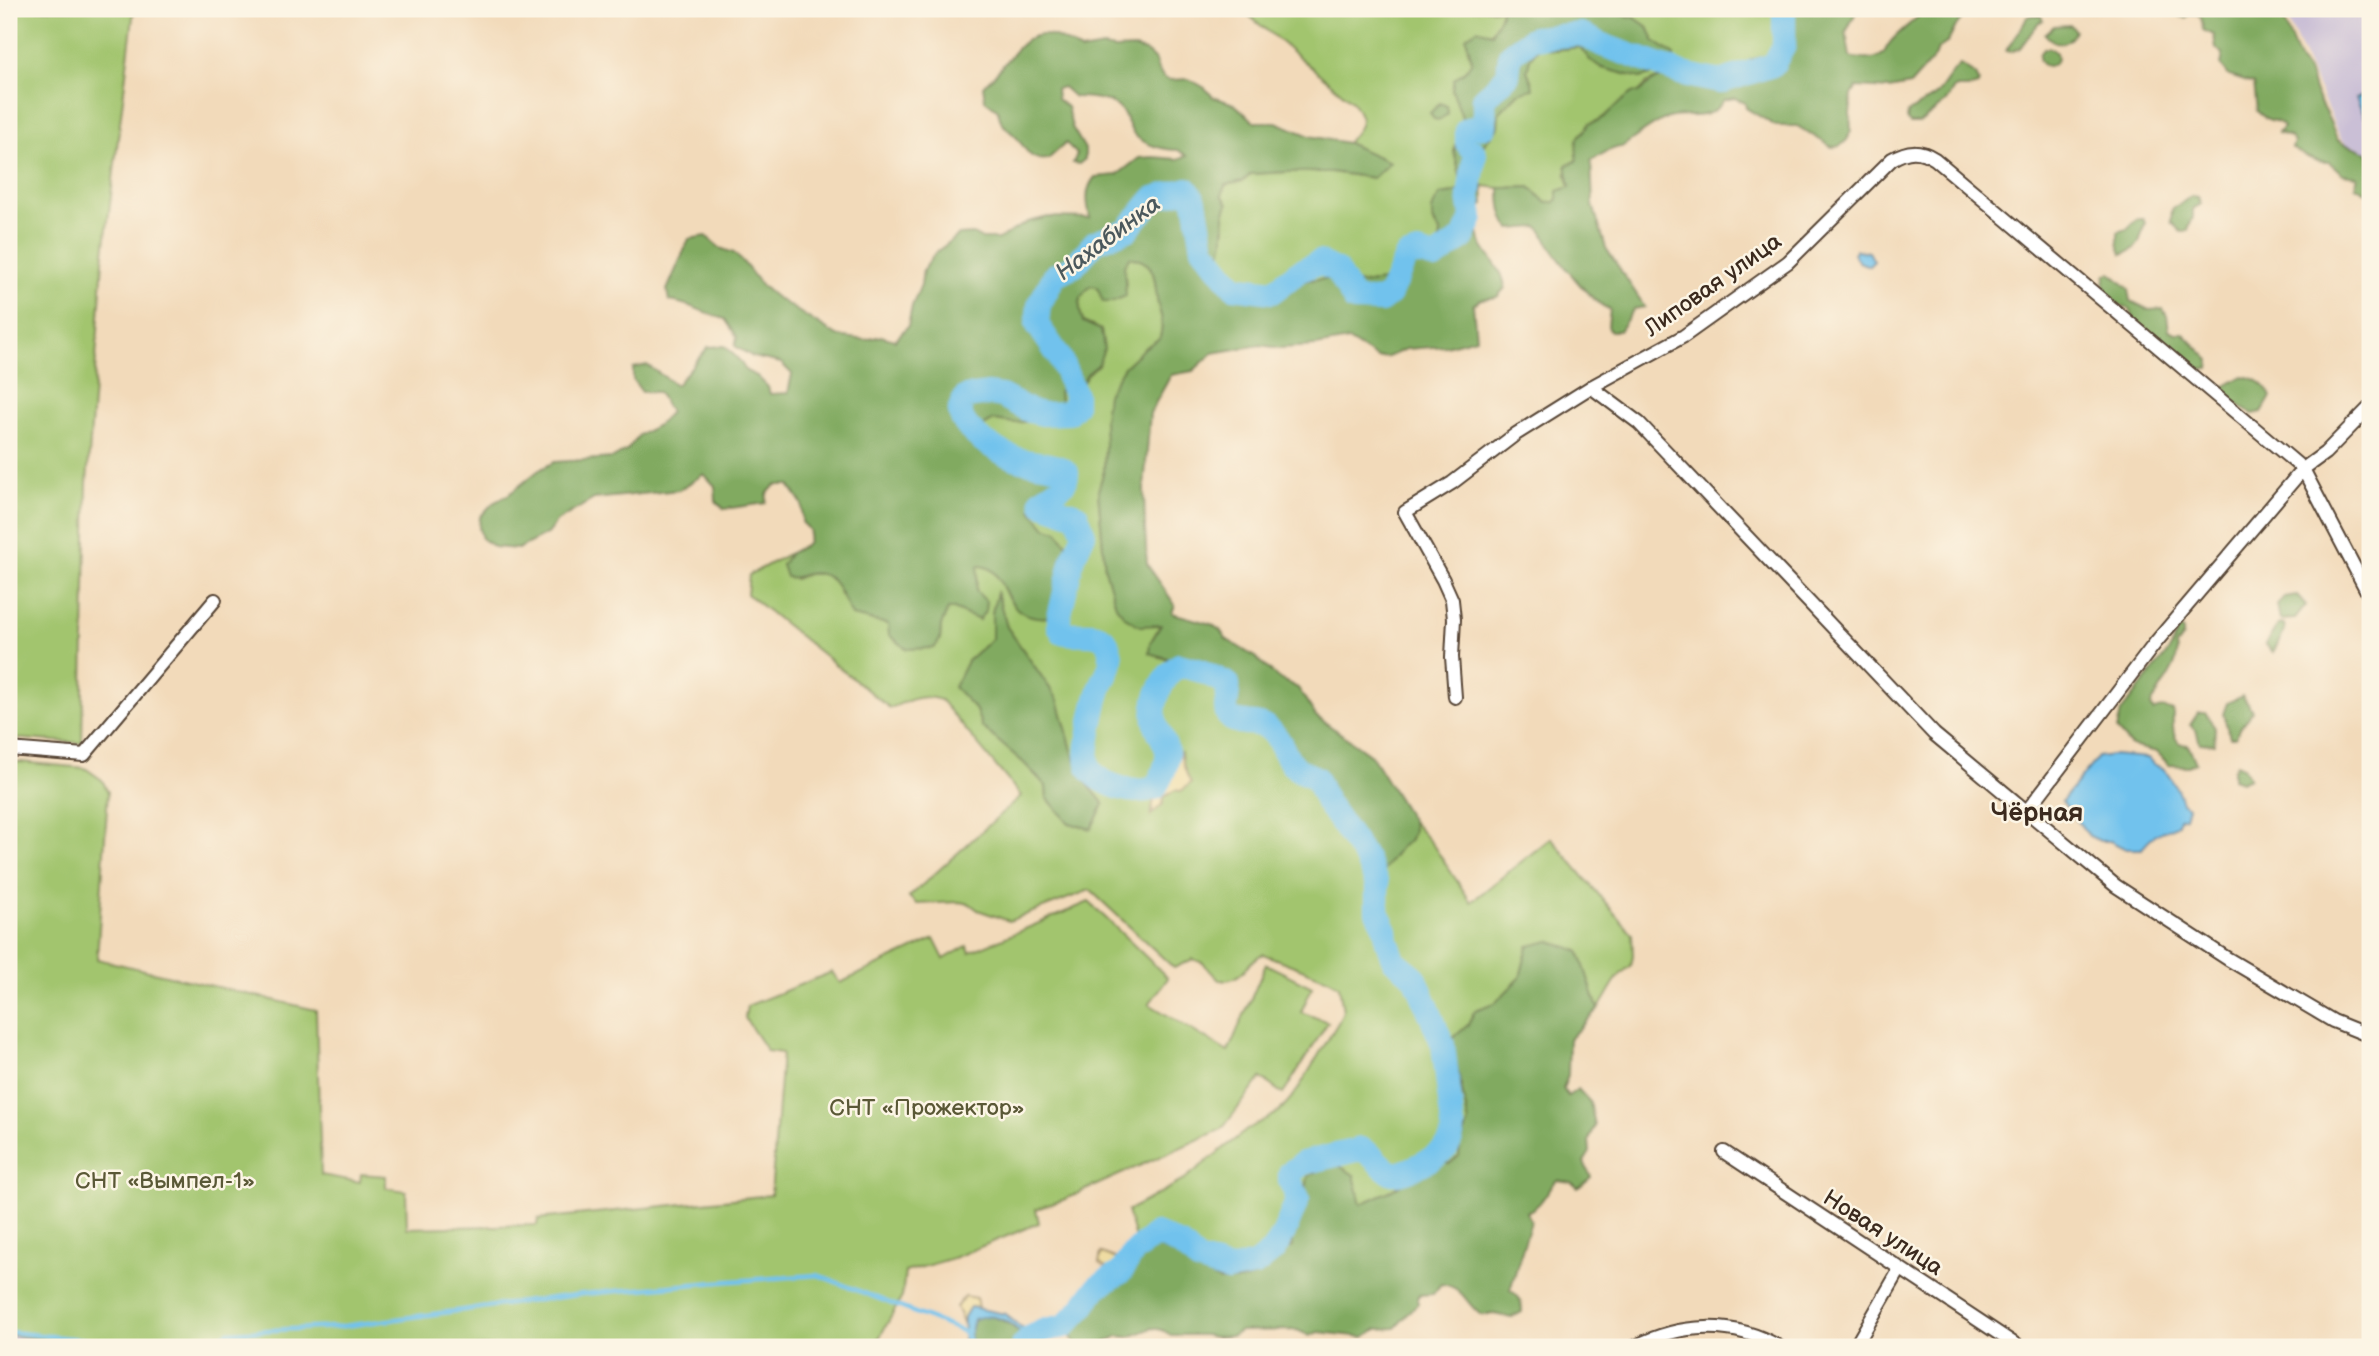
<svg xmlns="http://www.w3.org/2000/svg" width="2379" height="1356" viewBox="0 0 2379 1356" font-family="'Balsamiq Sans',sans-serif">
	<style>
		.industrial { fill: #cabfd6 }
		.green { fill: #a2c56e; stroke: #6e7846; stroke-width: 2; fill-rule: evenodd }
		.forest { fill: #81aa61; stroke: #5e6a40; stroke-width: 2 }
		.sand { fill: #eeda9e; stroke: #94825e; stroke-width: 2 }
		.water { fill: #71c2ed; stroke: #567686; stroke-width: 2 }
		.lines { fill: none; stroke-linecap: round; stroke-linejoin: round }
		.stream { stroke: #71c2ed; stroke-width: 4.5 }
		.river { stroke: #71c2ed; stroke-width: 24 }
		.street-casing { stroke: #564435; stroke-width: 16 }
		.street { stroke: #fff; stroke-width: 12 }
		.labels { text-anchor: middle; dominant-baseline: central; stroke-width: 5; stroke-linejoin: round; paint-order: stroke }
		.street-label { font-size: 23px; fill: #3b2a1e; stroke: #fcf5e5 }
		.park-label { font-size: 23px; fill: #5a5836; stroke: #fcf5e5 }
		.water-label { font-size: 24px; font-style: italic; fill: #4b585c; stroke: #fcf5e5 }
		.quarter-label { font-size: 26px; font-weight: bold; fill: #3b2a1e; stroke: #fcf5e5 }
	</style>
	<rect width="100%" height="100%" fill="#fcf5e5"/>
	<filter id="ink" filterUnits="userSpaceOnUse"><feTurbulence type="fractalNoise" baseFrequency=".0143" numOctaves="2"/><feDisplacementMap in="SourceGraphic" scale="14" xChannelSelector="R" yChannelSelector="G"/><feConvolveMatrix kernelMatrix="1 2 1 2 8 2 1 2 1" color-interpolation-filters="sRGB"/></filter>
	<filter id="wash" filterUnits="userSpaceOnUse"><feTurbulence type="fractalNoise" baseFrequency=".00686" numOctaves="4" result="noise"/><feDisplacementMap in="SourceGraphic" scale="28" xChannelSelector="R" yChannelSelector="G"/><feGaussianBlur stdDeviation="1.57" result="paint"/><feColorMatrix in="noise" values="0 0 0 0 0 0 0 0 0 0 0 0 0 0 0 0 0 1.4 0 .05"/><feComposite in="paint" operator="in"/></filter>
	<g filter="url(#wash)">
		<rect width="100%" height="100%" fill="#f2daba"/>
		<g class="industrial">
			<path d="M2283 9H2370V163L2341 139Z"/>
			<path d="M9 1335 95 1347H9Z"/>
		</g>
		<g class="green">
			<path d="M9 9H134L103 261 87 483 82 743 9 738Z"/>
			<path d="M1241 9H1501C1502 30 1483 38 1467 47L1472 61 1452 89 1462 117 1454 152 1463 187 1454 193 1440 195 1432 221 1440 232 1439 248 1408 265 1396 279 1362 284 1341 279H1319L1302 281 1286 291 1235 289 1218 267 1225 228 1224 215 1228 204 1222 195 1225 185 1243 181 1251 174 1288 172H1331L1373 178 1389 162 1347 143C1363 123 1366 123 1352 101Z"/>
			<path d="M1545 9H1774L1780 25 1792 38 1785 52C1776 54 1759 57 1751 60 1744 62 1739 70 1733 73 1723 79 1698 76 1688 71L1671 77H1662L1647 83 1639 92 1595 123 1577 161 1571 163 1566 173 1570 187 1555 203H1546L1530 187 1500 188 1483 186C1462 145 1497 146 1499 113L1518 93 1532 82 1527 71 1530 58 1540 46 1553 50 1580 47 1590 60 1640 78 1662 72 1654 41 1648 27 1617 13 1544 14Z"/>
			<path d="M1129 257C1160 262 1153 280 1158 305 1162 322 1164 318 1160 338L1143 349 1105 446 1104 471 1098 491 1105 569 1111 586 1161 624 1150 643 1159 657 1221 673 1235 682 1244 716 1271 723 1286 737 1298 761 1316 771 1331 785 1336 805 1367 846 1380 873 1400 847 1409 841 1413 831 1412 821 1433 845 1471 902 1551 838 1632 934 1633 956 1631 966C1614 976 1609 994 1598 1009L1579 951 1528 946 1520 978 1495 1003 1475 1010 1468 1025 1451 1040 1469 1123 1460 1144 1459 1156 1449 1164 1443 1158 1392 1190 1361 1205 1308 1176 1303 1207 1291 1233 1293 1247 1279 1251 1256 1276 1240 1281H1219L1181 1257 1157 1247 1143 1253 1135 1239 1127 1211 1182 1181 1248 1129 1280 1111 1297 1091 1339 1021 1343 1011 1339 986 1330 980 1263 954C1244 962 1245 982 1219 980L1203 963 1193 959 1174 968 1090 890 1009 921 978 910 970 904 960 902 917 904 909 897 1021 796 941 700C920 693 909 701 890 708L747 594 749 575 790 553 782 565 795 579 807 574H825L837 582 840 595 869 620 888 624 940 640 941 625 948 609H954L966 615 976 591 977 566C996 565 1001 584 1008 598L1062 594 1061 559 1067 545 1058 531 1045 527 1030 510 1041 498 1045 457 1021 459 990 445 983 426 994 420 1015 423 1055 417 1060 402 1059 391 1079 389 1087 374 1098 365 1079 309 1081 294 1091 286 1126 285 1124 266ZM997 594 1007 627 1058 700 1073 754 1085 781 1104 804 1047 799 1046 786 1024 763 982 727 962 673 967 661 992 639V613ZM1181 752 1183 769 1175 790 1164 797 1152 814 1154 799 1151 794 1157 783 1156 776 1162 759Z"/>
			<path d="M9 761 85 768 102 780 108 792 97 959 316 1010 321 1175 360 1182 361 1174 386 1176V1188L406 1191 407 1228 537 1225 538 1219 771 1195 782 1053 767 1051 745 1018 747 1006 832 972 840 983 934 939 944 959 967 946 970 952 1089 902 1168 978 1149 1004 1228 1052 1266 964 1312 987 1301 1012 1328 1022 1283 1094 1261 1078 1222 1129 1063 1200 1036 1209 1039 1223 953 1258 905 1272 902 1297 877 1342V1347H95L9 1335Z"/>
		</g>
		<g class="forest">
			<path d="M1501 9H1545V14L1617 13 1635 18 1648 27 1654 41 1674 55V61L1662 72 1640 78 1602 68 1590 60 1580 47 1553 50 1540 46 1530 58 1527 71 1532 82 1533 89 1518 93 1499 113 1498 127 1477 153V173L1483 186 1484 204 1478 211C1478 218 1476 227 1478 233 1482 256 1503 264 1505 288L1497 297 1481 299 1473 305 1476 338 1446 346 1406 349 1388 357 1377 358 1348 340 1316 346 1280 348 1260 345 1213 353 1193 371 1171 375 1150 413 1144 489 1145 529 1147 564 1175 605 1172 613 1211 624 1220 630 1226 639 1255 657 1278 678 1298 688 1316 716 1371 755 1412 821 1413 831 1409 841 1400 847 1381 874 1367 846 1336 805 1331 784 1316 771 1298 761 1286 737 1271 723 1244 716 1235 710V682L1221 673 1149 653 1150 643 1161 625 1140 626 1125 617 1116 606 1105 569 1098 491 1104 471 1105 446 1104 419 1107 394 1124 367 1143 349 1160 338C1164 317 1162 322 1158 304 1153 280 1160 262 1129 257L1124 266 1126 296 1111 302H1103L1097 287 1091 286C1077 297 1078 306 1083 322L1101 330 1104 349 1098 365 1087 374 1079 389 1059 391 1060 402 1055 418 1015 423 994 420 983 426 990 445C1000 450 1012 457 1022 459 1035 460 1049 457 1063 459L1064 473 1058 493 1041 498 1031 510 1045 527 1058 531 1067 545 1061 559 1062 594 1050 617C995 623 1011 564 978 566L976 591 986 601 985 611 979 620 954 609H948L941 625 940 640 934 648 907 649 889 635 888 624 852 616C841 596 836 568 807 574 798 576 796 579 786 577L782 565 790 553 807 544 810 531 802 522V504L789 485H775L767 494 766 503 724 509 716 501 715 486 704 474 679 490 594 499 557 521 547 534 518 549 494 547 482 539 479 528 480 517 493 503 508 495 539 470 554 462 613 458 627 450 639 435 658 425 670 412 658 392H642L633 380V368L647 365 676 385 708 347 725 346 740 361 746 371 757 376 768 387 770 394 788 393 792 374 781 363 753 357 735 346 737 337 725 319C706 314 689 303 669 301L667 290 689 239 706 236 720 248 734 253 743 262 761 285 774 296 837 336 865 340 881 336 895 340 908 326 912 306 921 285 923 270 935 253 959 235 973 234 982 239H998L1028 222 1048 217 1090 218C1087 203 1084 190 1095 177L1117 175 1139 158 1153 157 1177 159 1187 156 1178 150C1165 150 1142 145 1133 133 1128 126 1127 116 1120 109 1110 98 1089 97 1074 97L1063 87 1056 89 1057 99 1067 107 1072 127 1085 149V159L1079 164 1073 163 1077 154 1066 143 1048 159C1030 162 1027 150 1017 138 1007 128 1000 125 998 110L985 100 983 86C1018 57 1025 10 1080 51L1103 47 1114 49 1135 48 1145 51 1155 60 1158 70 1164 78 1170 80 1189 79 1205 88 1213 97 1234 104 1255 122H1276L1310 136 1347 143 1390 162 1373 178 1331 172H1288L1251 174 1243 181 1225 185 1222 195 1228 204 1224 215V240L1218 267 1235 289 1286 291 1302 281 1319 279H1341L1362 284 1396 279 1408 265 1439 248 1440 232C1429 217 1429 210 1440 195L1454 193 1463 187 1454 152 1462 117 1452 89 1454 79 1465 71 1472 61 1466 37 1477 29 1492 33 1501 14Z"/>
			<path d="M1774 9H1855V14L1846 32 1850 57C1860 59 1874 62 1883 54 1886 51 1886 47 1889 44 1898 31 1914 23 1925 9H1969L1956 26 1948 42 1938 49 1935 57 1910 85 1889 89 1857 87 1852 95 1850 114 1851 130 1847 140 1840 146 1832 147 1797 126H1776L1746 108 1745 103 1735 98 1724 100C1707 124 1691 112 1668 118 1657 121 1636 137 1626 144 1618 150 1625 145 1616 148 1607 150 1598 157 1591 161L1593 205 1606 248 1645 307 1634 309 1619 331H1611L1608 326 1610 309C1592 305 1557 257 1547 241 1544 235 1544 231 1538 227L1510 229C1501 217 1500 202 1500 188L1530 187 1546 203 1555 202 1558 199V191L1570 187 1566 165 1577 161C1577 154 1575 143 1578 138 1581 132 1586 131 1589 124 1608 119 1616 103 1631 94 1640 89 1632 97 1641 90 1652 82 1657 77 1671 77L1678 70 1697 75 1721 77 1732 74 1752 59 1766 58 1785 52 1792 38 1780 25Z"/>
			<path d="M2170 9H2279L2300 62C2311 71 2311 83 2316 95 2321 106 2329 117 2333 129 2335 132 2335 136 2337 139 2341 146 2361 146 2370 155V194L2355 186 2358 176 2343 174 2329 162C2315 163 2303 155 2292 148L2294 142 2290 137 2278 133 2283 127C2278 120 2275 122 2268 119 2265 118 2260 114 2257 111L2254 84 2229 76 2221 65 2223 54 2216 49 2214 35 2203 30 2201 17 2197 14H2190L2185 18 2171 12Z"/>
			<path d="M2034 15 2041 16 2043 21 2039 22 2020 48 2010 52 2006 51C2013 39 2023 28 2027 17Z"/>
			<path d="M2071 25 2075 31C2070 46 2054 46 2045 34L2054 26Z"/>
			<circle cx="2048" cy="57" r="9"/>
			<path d="M1960 65 1976 75 1979 81 1978 85 1968 88H1954L1946 102 1919 123H1910L1907 119 1908 113C1916 106 1931 100 1936 95 1945 86 1950 73 1960 65Z"/>
			<path d="M1440 103 1447 106 1448 114 1439 120 1434 119 1430 113Z"/>
			<path d="M2192 196 2198 197 2201 204 2193 209V217L2188 230 2181 232 2171 222 2172 209Z"/>
			<path d="M2137 219H2143L2145 223C2140 238 2140 251 2122 254L2118 243V232L2127 229Z"/>
			<path d="M2111 273 2129 289 2131 301 2149 310 2163 309 2167 316 2169 330 2176 333H2183L2210 360 2209 369 2192 370 2162 344 2155 335 2134 321C2130 303 2126 311 2116 303 2105 296 2102 286 2106 274Z"/>
			<path d="M2243 376C2257 378 2266 384 2271 397L2262 412 2253 414 2223 395 2222 388Z"/>
			<path d="M997 593 1007 627 1058 700 1073 754 1085 781 1104 804 1091 829 1069 823 1047 798 1046 786 1024 763 982 727 976 710 954 687 967 661 992 639V613Z"/>
			<path d="M2297 595 2306 605 2295 619 2280 620 2277 605 2284 597Z"/>
			<path d="M2284 624 2285 631 2273 652 2265 644 2278 625Z"/>
			<path d="M2179 629H2183V636L2176 646C2182 666 2158 687 2151 706L2153 711C2160 707 2165 708 2173 711 2173 725 2170 744 2188 745L2196 763 2188 766 2169 765 2157 752 2131 746 2117 730 2121 712 2171 648Z"/>
			<path d="M2242 696 2252 710C2248 723 2238 725 2236 737H2230L2223 714 2227 703Z"/>
			<path d="M2198 713H2205L2215 727 2214 744 2200 743 2196 730 2190 725Z"/>
			<path d="M2236 764 2243 767 2250 778 2241 782 2233 779V770Z"/>
			<path d="M1550 941 1579 951 1598 1009 1569 1039 1568 1075 1563 1089 1568 1096 1578 1089 1590 1102 1595 1126 1589 1140 1590 1152 1584 1162 1591 1177 1578 1188 1571 1182 1557 1180C1545 1192 1543 1206 1526 1212L1531 1221 1510 1290C1519 1296 1522 1300 1522 1312L1511 1318 1495 1314 1481 1315C1464 1302 1464 1287 1441 1284L1433 1294 1418 1295V1303L1395 1328 1377 1329 1364 1337 1318 1332 1310 1336 1297 1330 1240 1331 1232 1336 1214 1337 1205 1335H1171L1162 1330 1152 1328 1129 1337 1118 1336 1097 1347H1078L1071 1337C1076 1318 1092 1304 1101 1287L1113 1283H1124L1132 1275 1143 1253 1157 1247 1181 1257 1219 1281H1240L1256 1276 1279 1251 1293 1247 1291 1233 1303 1207 1308 1177 1333 1162 1354 1175 1361 1204 1392 1190 1443 1157 1449 1164 1459 1156 1460 1144 1469 1123 1451 1040 1468 1025 1475 1010 1495 1003 1520 978 1528 946Z"/>
			<path d="M986 1315C1002 1319 1012 1324 1023 1336L1017 1347H990L988 1344 974 1347 970 1336 974 1319Z"/>
		</g>
		<g class="sand">
			<path d="M1160 743H1174C1183 755 1183 770 1191 783L1181 791 1175 790 1164 797 1163 804 1151 815 1154 799 1151 794 1144 791 1154 788C1160 779 1161 754 1160 743Z"/>
			<path d="M1101 1253 1126 1262 1103 1277 1106 1268 1099 1263Z"/>
			<path d="M965 1296 976 1298 978 1308 970 1307 964 1317V1324L956 1307Z"/>
		</g>
		<g class="water">
			<path d="M2370 91V128L2356 98Z"/>
			<path d="M1856 250 1869 252 1874 261 1869 266 1859 262 1853 254Z"/>
			<path d="M2113 755 2148 758 2153 764 2164 769C2172 780 2179 790 2182 803L2188 807 2185 817 2179 818 2178 824C2165 831 2150 834 2142 849H2126L2110 841H2100L2089 836 2062 801 2098 757Z"/>
			<path d="M1134 1252 1143 1253 1132 1275 1123 1284 1105 1282 1103 1277 1109 1273 1111 1266 1123 1264Z"/>
			<path d="M970 1307 1005 1314 1024 1330 1033 1327 1045 1330 1030 1347H1017L1023 1336C1010 1320 994 1312 974 1319L970 1335 973 1347H963L964 1317Z"/>
		</g>
		<g class="lines">
			<g class="stream">
				<path d="M9 1332 158 1347"/>
				<path d="M199 1347 229 1332 337 1327 583 1294 717 1282 818 1275 964 1332 967 1339V1347"/>
			</g>
			<path class="river" d="M1022 1347 1031 1337 1045 1330 1065 1326 1082 1308 1097 1287 1121 1272 1134 1252 1156 1234 1180 1245 1198 1260 1228 1270 1255 1265 1274 1250 1284 1233 1298 1198 1290 1181V1173L1303 1163 1361 1149C1374 1154 1380 1168 1392 1173 1402 1177 1440 1155 1447 1147 1452 1140 1453 1134 1453 1126L1443 1045 1415 977 1394 960 1387 941 1386 930 1377 912V884L1366 859 1327 803 1316 778C1308 774 1297 771 1292 764 1283 752 1280 736 1266 727 1256 721 1237 726 1229 717 1222 709 1230 694 1228 684L1201 671 1179 665C1162 677 1150 704 1156 725 1159 734 1165 742 1167 751 1169 764 1161 778 1155 788 1139 793 1127 791 1112 785 1086 774 1085 764 1089 738 1092 720 1095 701 1102 684 1105 676 1111 669 1111 659 1111 653 1109 644 1104 639 1093 629 1074 637 1062 632L1059 626V617L1073 558 1084 534 1077 515 1043 504 1042 499C1052 491 1068 487 1067 472 1055 463 1038 464 1025 461 1004 456 965 435 960 412 959 407 963 402 966 397L989 394 1002 396 1030 411 1043 414 1068 413 1075 406V394L1060 358 1037 324 1039 305 1055 275 1074 266 1095 242 1127 230 1154 198 1187 189 1195 201 1203 248 1234 287 1272 292 1298 272 1319 262 1337 271 1354 300 1381 301 1390 294 1406 257 1418 253 1435 258 1463 238 1472 218 1469 196 1475 154 1467 143V129L1485 126 1484 99 1508 75 1510 54 1533 38 1581 34 1605 46 1683 74 1720 82 1773 65 1784 46V9"/>
		</g>
	</g>
	<g filter="url(#ink)">
		<g class="lines">
			<defs>
				<g id="street">
					<path d="M1591 387 1639 423 1934 734 2116 886 2228 959 2333 1021 2370 1036"/>
					<path d="M1455 697 1452 657 1454 619 1452 600 1443 580 1405 512 1452 483 1516 434 1591 387 1684 336 1788 262 1892 159C1908 150 1919 149 1935 159L2303 469 2370 597"/>
					<path d="M9 749 84 755 215 600"/>
					<path d="M2027 811 2156 642 2303 469 2325 453 2370 407"/>
					<path d="M1724 1152 2019 1347"/>
					<path d="M1634 1347C1680 1323 1733 1320 1779 1347"/>
					<path d="M1855 1347 1900 1269"/>
				</g>
			</defs>
			<use href="#street" class="street-casing"/>
			<use href="#street" class="street"/>
		</g>
	</g>
	<g class="labels">
		<g class="street-label">
			<text transform="translate(1713 285) rotate(-35)">Липовая улица</text>
			<text transform="translate(1883 1233) rotate(33)">Новая улица</text>
		</g>
		<g class="park-label">
			<text x="927" y="1108">СНТ «Прожектор»</text>
			<text x="165" y="1181">СНТ «Вымпел-1»</text>
		</g>
		<g class="water-label">
			<text transform="translate(1108 238) rotate(-37)">Нахабинка</text>
		</g>
		<g class="quarter-label">
			<text x="2037" y="813">Чёрная</text>
		</g>
	</g>
	<rect width="2379" height="1356" fill="none" stroke="#fcf5e5" stroke-width="35"/>
</svg>
